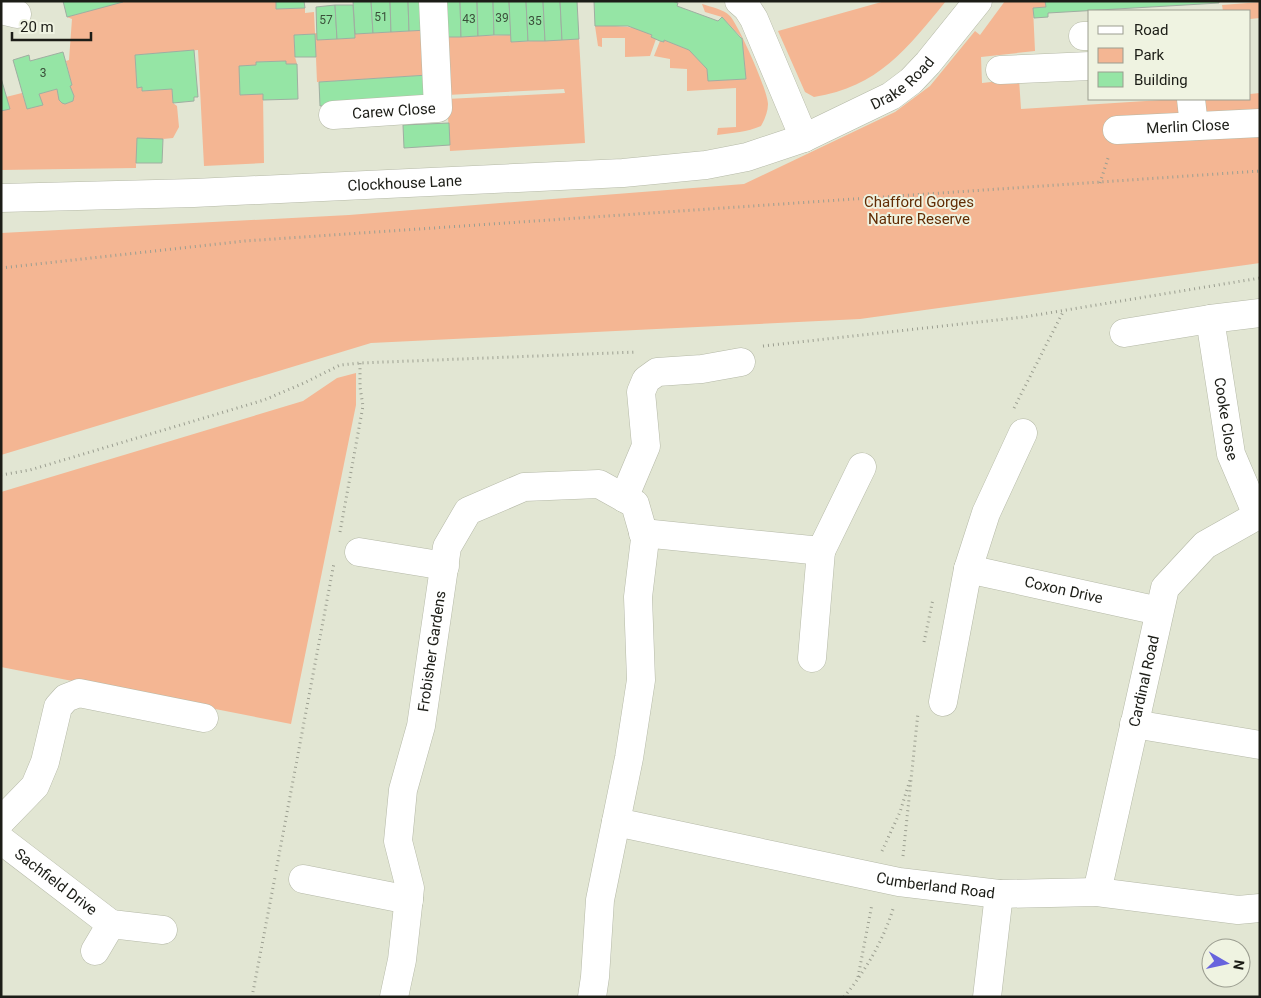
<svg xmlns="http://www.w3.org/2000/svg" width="1261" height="998" viewBox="0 0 1261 998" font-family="Roboto,sans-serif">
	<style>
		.green { fill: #f4b693 }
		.building { fill: #95e5a5; stroke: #9faea1 }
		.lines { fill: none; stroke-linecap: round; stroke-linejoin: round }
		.minor-casing { stroke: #b5b9a7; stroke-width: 29 }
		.path { stroke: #9b9e90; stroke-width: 3; stroke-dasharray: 1 4; stroke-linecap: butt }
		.minor { stroke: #fff; stroke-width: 28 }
		.labels { text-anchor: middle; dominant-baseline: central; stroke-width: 4; stroke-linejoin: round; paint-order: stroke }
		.number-label { font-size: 12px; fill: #3a4f3a }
		.street-label { font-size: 15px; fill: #1c1d17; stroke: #eff3e1 }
		.park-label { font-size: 15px; fill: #622d05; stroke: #eff3e1 }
	</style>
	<rect width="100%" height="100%" fill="#e2e6d3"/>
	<g class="green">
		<path d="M123 1H276V9L305 8V13L314 12 315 33H317L318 40 355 38V34L428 30V75L317 82 315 34 294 35 295 57 297 64H286L285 61 256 62 263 94 264 163 204 166 198 50 135 55 137 87H142V91L172 89 173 103 177 106 179 127 173 138 163 139 136 163V168L1 170V111L6 97 22 93 27 109 42 105 39 94 57 89C58 95 59 102 65 104L73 101 74 96 70 86 72 85 66 61 69 60 72 19 67 17Z"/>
		<path d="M885 1H946C907 49 878 87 814 97L805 92 778 31Z"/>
		<path d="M1005 1H1045L1046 7 1033 8 1035 51 981 57 982 83 1019 79 1021 109 1177 99H1250V94L1260 93V263L860 319 371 343 1 455V233L349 215 744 184 895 112 930 86 975 31 980 35Z"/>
		<path d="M1260 2V18L1250 19V11H1223L1222 5Z"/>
		<path d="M702 4C711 7 723 9 730 16 739 26 768 91 768 104 768 111 765 119 761 126 747 132 733 133 717 135L718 128 736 127V88L687 91V69L670 68V59L654 56 660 41 663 42 664 40 689 50 707 69 709 81 746 79 742 38 722 17 705 12Z"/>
		<path d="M595 26C616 26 640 24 656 39L650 56 625 57V38H602V47L598 46Z"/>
		<path d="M511 35V42L579 39 585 143 450 151 447 99 565 93 564 89 447 95 444 37Z"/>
		<path d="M356 373V405L291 724 1 667V492L303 401 337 378Z"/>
	</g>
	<g class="building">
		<path d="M63 1H123V2L67 17Z"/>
		<path d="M276 1H304L305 8 276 9Z"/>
		<path d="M353 1H371L373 33 355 34Z"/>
		<path d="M371 1H390L391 32 373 33Z"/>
		<path d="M390 1H408L409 31 391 32Z"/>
		<path d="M408 1H426L428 30 409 31Z"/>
		<path d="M443 1H460L461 37H444Z"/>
		<path d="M460 1H477L478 36 461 37Z"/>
		<path d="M477 1H493L494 35 478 36Z"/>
		<path d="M493 1H509L511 35H494Z"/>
		<path d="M509 1H526L528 41 511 42Z"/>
		<path d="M526 1H543L545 41H528Z"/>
		<path d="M543 1H560L562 40 545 41Z"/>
		<path d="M560 1H577L579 39 562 40Z"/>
		<path d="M594 1H672L678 3 677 6 718 21 722 17 741 38H742L746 79 708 81 707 69 689 50 664 40V42L660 41 651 37 652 35 628 26H595Z"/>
		<path d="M1045 1H1219V3L1048 13V17L1034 18 1033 8 1046 7Z"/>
		<path d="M335 5 337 39 317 40 316 7Z"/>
		<path d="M335 5H353L355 38 337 39Z"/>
		<path d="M315 34 316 57H295L294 35Z"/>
		<path d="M194 50 198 97H194V101L173 103 172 89 142 91V87L137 88 135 55Z"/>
		<path d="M63 52 72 85 70 86 74 96 73 101 65 104 62 103 59 100 57 89 39 94 43 105 27 109 13 60 29 55 30 61Z"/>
		<path d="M286 61V64H297L298 99 263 100V94L240 95 239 66 256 65V62Z"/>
		<path d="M428 75 430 99 320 106 319 82Z"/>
		<path d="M1 78 10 109 1 111Z"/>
		<path d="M449 123 450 145 404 148 403 125Z"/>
		<path d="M137 138 163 139 162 163H136Z"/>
	</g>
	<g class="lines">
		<defs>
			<g id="minor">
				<path d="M739 1 747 8 754 19 804 138"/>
				<path d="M1 10 17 14"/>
				<path d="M1083 36H1090"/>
				<path d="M1000 70 1090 66"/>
				<path d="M1191 99 1194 126"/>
				<path id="s1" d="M333 115 438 108 433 1"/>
				<path id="s2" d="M1117 130 1260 123"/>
				<path id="s3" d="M1 198 194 193 623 173 706 165 747 157 804 138 891 96 911 81 928 63 978 1"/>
				<path id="s4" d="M1210 319 1231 454 1257 515"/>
				<path d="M1124 333 1210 319 1260 313"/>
				<path d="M624 498 646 446 641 392 646 380 657 372 702 369 741 362"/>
				<path d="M643 533 821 551 862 467"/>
				<path d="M359 552 445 566"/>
				<path id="s5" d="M968 569 1159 611"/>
				<path d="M812 658 821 551"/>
				<path d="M943 702 968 569 986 513 1023 433"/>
				<path d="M1134 724 1260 745"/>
				<path d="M1 821 35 786 45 762 58 707 66 698 79 693 204 718"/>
				<path id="s6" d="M616 822 899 882 999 894 1097 892 1238 910 1260 908"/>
				<path id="s7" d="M1 840 111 924"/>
				<path d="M303 879 409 900"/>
				<path id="s8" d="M1097 892 1165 588 1205 545 1260 514"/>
				<path d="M95 951 111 924 163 930"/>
				<path id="s9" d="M394 997 402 960 410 888 398 841 403 790 421 726 447 547 468 511 524 487 599 484 635 504 645 539 638 597 641 680 629 758 600 900 595 977 592 997"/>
				<path d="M987 997 999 894"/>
			</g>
		</defs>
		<use href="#minor" class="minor-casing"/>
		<g class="path">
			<path d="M1100 183 1109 155"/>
			<path d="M1 268 245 241 1260 171"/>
			<path d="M763 346 1024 317 1260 278"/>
			<path d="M1014 408 1064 310"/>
			<path d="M1 475 30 470 264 400 304 383 340 365 360 363 637 352"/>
			<path d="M340 532 363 406 360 387V363"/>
			<path d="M924 642 933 599"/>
			<path d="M882 851 900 812 910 780"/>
			<path d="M903 856 918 713"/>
			<path d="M276 871 334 563"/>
			<path d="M858 977 872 904"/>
			<path d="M252 997 275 877"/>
			<path d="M844 997C866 970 883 941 893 909"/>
		</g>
		<use href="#minor" class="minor"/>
	</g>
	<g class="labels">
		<g class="number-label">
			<text x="381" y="17">51</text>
			<text x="502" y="18">39</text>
			<text x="469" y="19">43</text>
			<text x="326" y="20">57</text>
			<text x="535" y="21">35</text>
			<text x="43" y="73">3</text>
		</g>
		<g class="street-label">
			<text stroke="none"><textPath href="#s3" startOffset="921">Drake Road</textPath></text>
			<text stroke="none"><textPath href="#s1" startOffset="61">Carew Close</textPath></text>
			<text stroke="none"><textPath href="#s2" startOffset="71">Merlin Close</textPath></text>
			<text stroke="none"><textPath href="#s3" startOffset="404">Clockhouse Lane</textPath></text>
			<text stroke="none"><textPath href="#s4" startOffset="101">Cooke Close</textPath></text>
			<text stroke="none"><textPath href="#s5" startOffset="98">Coxon Drive</textPath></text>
			<text stroke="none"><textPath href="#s9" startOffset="352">Frobisher Gardens</textPath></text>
			<text stroke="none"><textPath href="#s8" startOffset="216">Cardinal Road</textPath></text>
			<text stroke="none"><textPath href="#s7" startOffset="69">Sachfield Drive</textPath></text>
			<text stroke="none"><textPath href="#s6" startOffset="326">Cumberland Road</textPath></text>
		</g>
		<g class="park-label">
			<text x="919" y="202">Chafford Gorges<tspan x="919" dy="17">Nature Reserve</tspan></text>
		</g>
	</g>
	<rect width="1261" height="998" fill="none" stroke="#1c1d17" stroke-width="5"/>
	<rect x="1088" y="10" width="162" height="90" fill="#eff3e1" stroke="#9b9d90"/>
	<rect x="1098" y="26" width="25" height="8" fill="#ffffff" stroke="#9b9d90"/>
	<text x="1134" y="35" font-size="15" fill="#1c1d17">Road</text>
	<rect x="1098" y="48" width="25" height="15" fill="#f4b693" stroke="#9b9d90"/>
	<text x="1134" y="60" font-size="15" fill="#1c1d17">Park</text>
	<rect x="1098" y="72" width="25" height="15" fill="#95e5a5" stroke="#9b9d90"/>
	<text x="1134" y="85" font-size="15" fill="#1c1d17">Building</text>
	<g transform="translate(1226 963) rotate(99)"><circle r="24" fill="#eff3e1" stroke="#9b9d90"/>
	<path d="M0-4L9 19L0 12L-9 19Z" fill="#6763dd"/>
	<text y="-8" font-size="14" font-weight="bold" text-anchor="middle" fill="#1c1d17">N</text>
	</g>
	<path d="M12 32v8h79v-8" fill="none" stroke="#1c1d17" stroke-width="2.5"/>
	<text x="20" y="32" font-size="15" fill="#1c1d17" stroke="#eff3e1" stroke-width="4" paint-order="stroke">20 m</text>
</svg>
